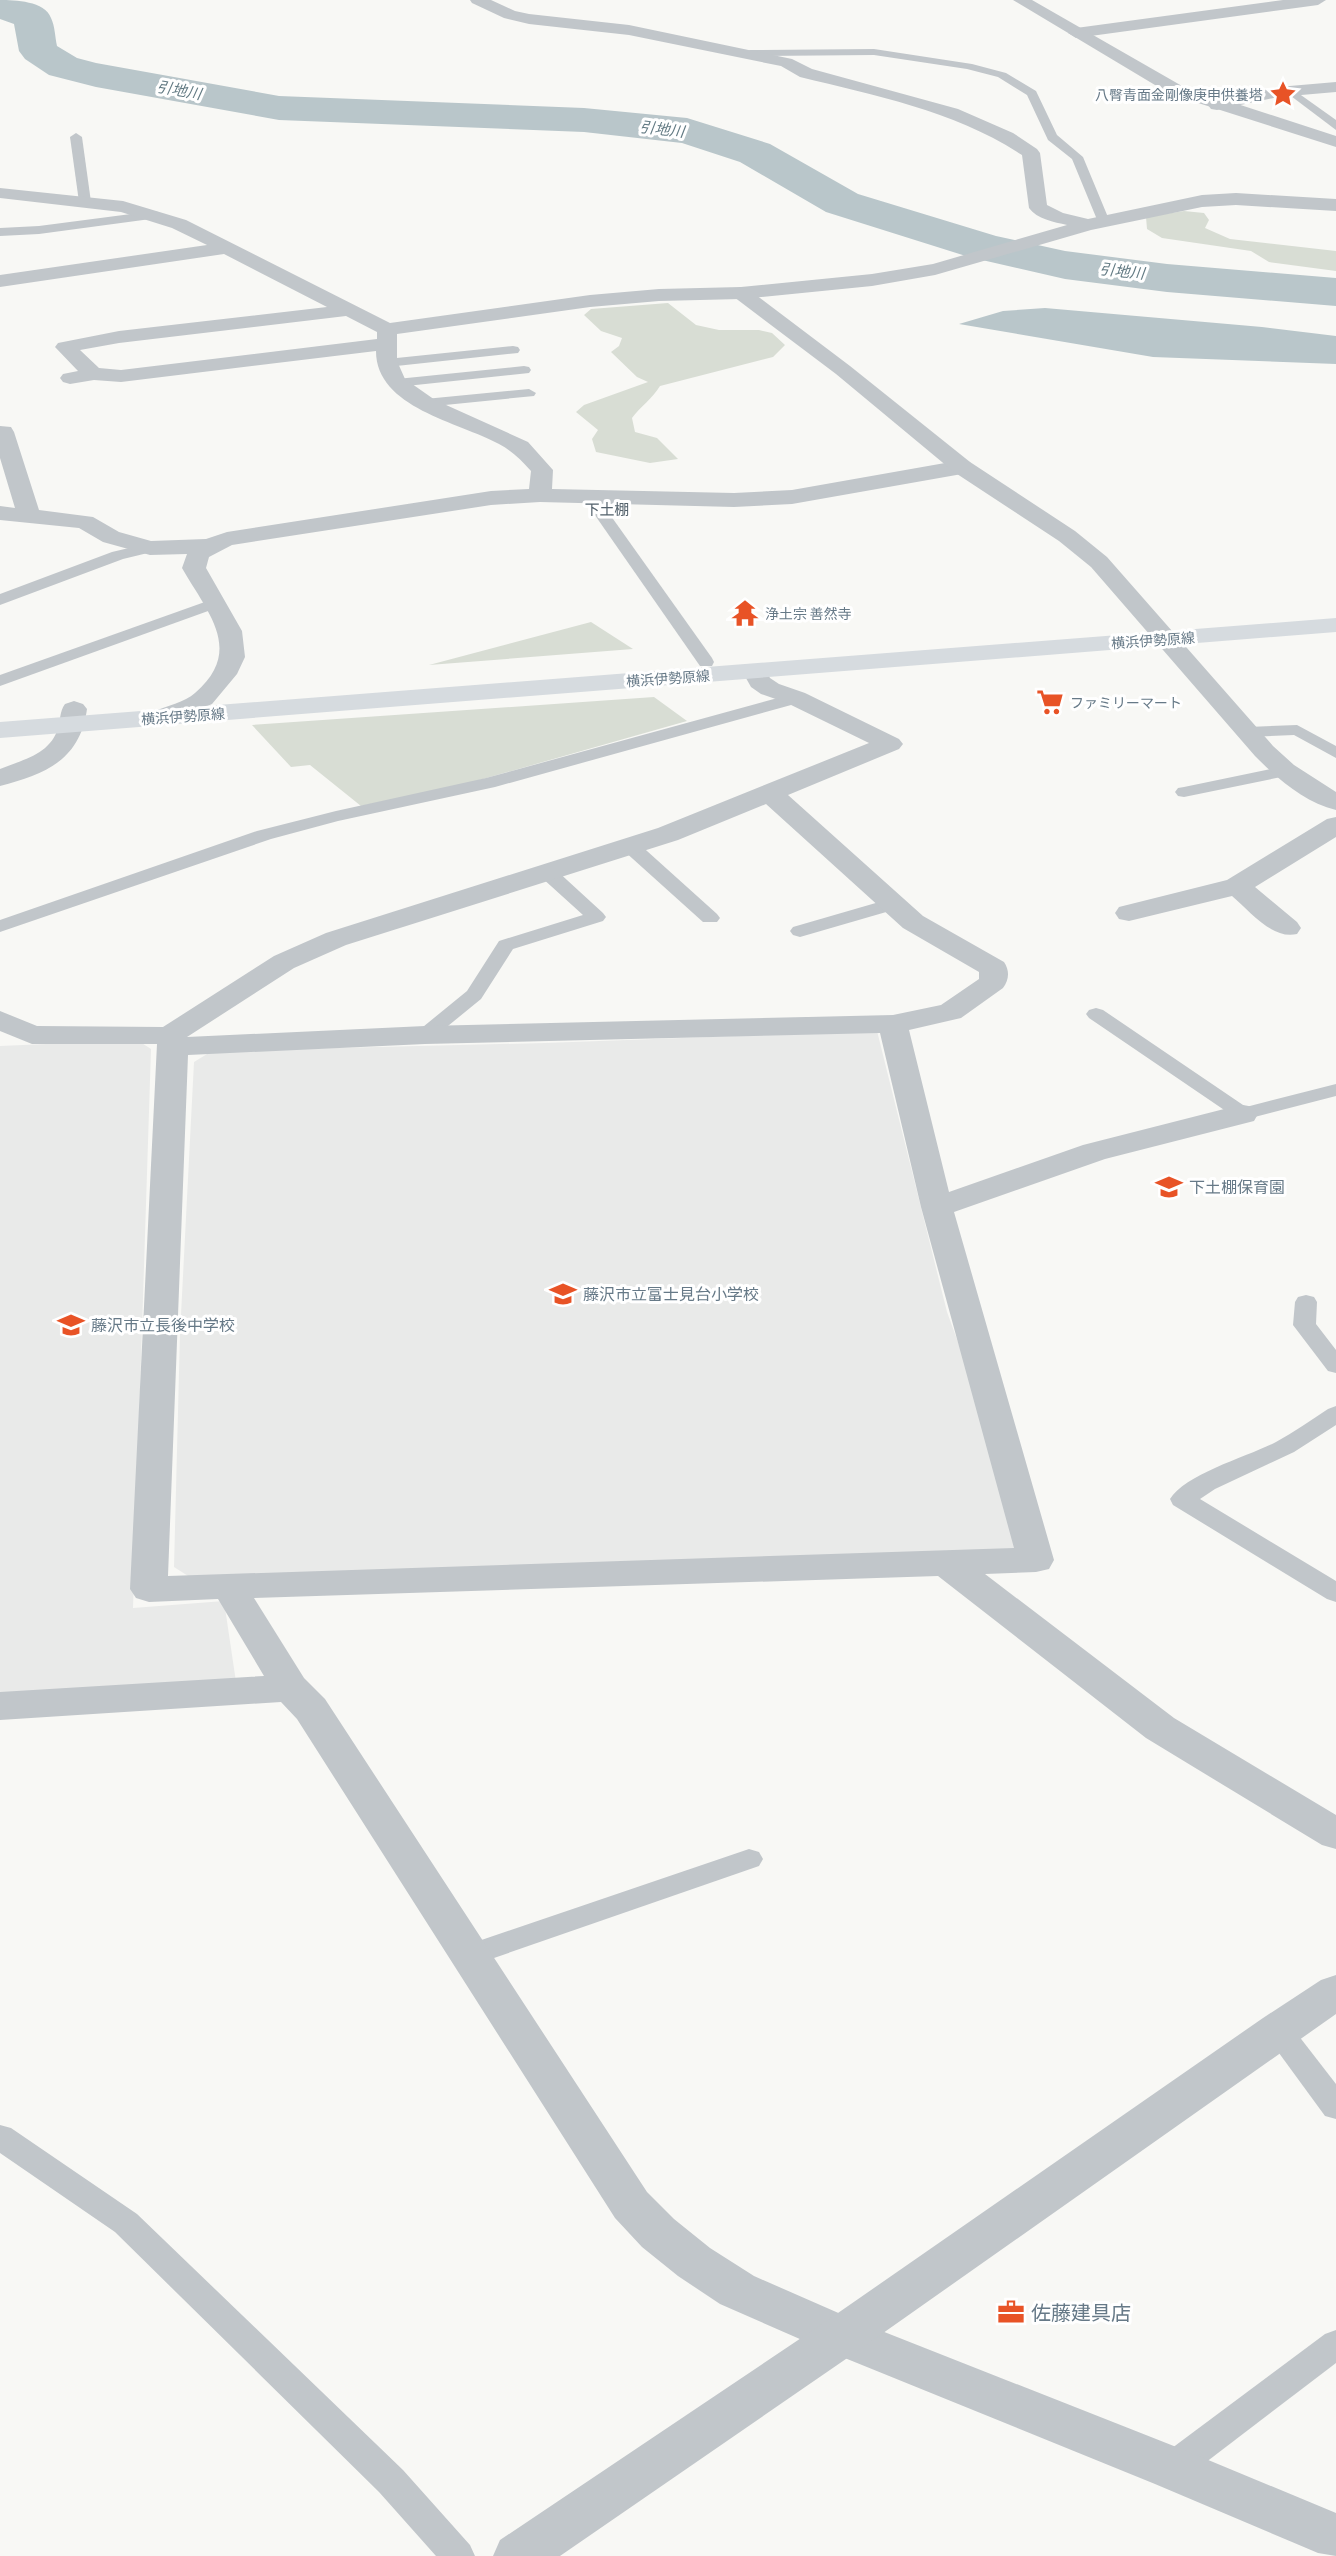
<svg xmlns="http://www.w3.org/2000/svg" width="1336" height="2556" viewBox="0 0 1336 2556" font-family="Manrope,'Noto Sans JP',sans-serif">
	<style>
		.built { fill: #e9eae9 }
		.green { fill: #d8ddd4 }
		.water { fill: #b9c6ca }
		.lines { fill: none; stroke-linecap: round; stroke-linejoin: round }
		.river { fill: #b9c6ca; fill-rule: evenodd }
		.service { fill: #c1c6ca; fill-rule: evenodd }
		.minor { fill: #c1c6ca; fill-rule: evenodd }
		.tertiary { fill: #c1c6ca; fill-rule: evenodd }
		.primary { fill: #d6dbdf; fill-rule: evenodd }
		.labels { text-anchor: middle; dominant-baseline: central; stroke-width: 6; stroke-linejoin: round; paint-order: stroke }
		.far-poi-label { font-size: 14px; fill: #667987; stroke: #fff; text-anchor: start }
		.far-street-label { font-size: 14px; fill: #667987; stroke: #fff }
		.far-water-label { font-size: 15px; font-style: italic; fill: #627a83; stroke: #fff }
		.far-neighbourhood-label { font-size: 15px; fill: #54626c; stroke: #fff }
		.poi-label { font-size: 16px; fill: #667987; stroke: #fff; text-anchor: start }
		.near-poi-label { font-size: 20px; fill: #667987; stroke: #fff; text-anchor: start }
	</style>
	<rect width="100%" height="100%" fill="#f8f8f5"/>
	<g class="built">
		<path d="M877 1031 947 1312 975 1389 1021 1549 196 1581 174 1567 180 1334 194 1062 212 1051 545 1043Z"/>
		<path d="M137 1040 151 1049 133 1608 224 1601 236 1682 0 1695V1046Z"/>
	</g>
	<g class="green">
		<path d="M1184 211 1204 213 1209 220 1205 228 1230 239 1336 251V271L1269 262 1251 251 1162 238 1147 229 1146 217Z"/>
		<path d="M668 303 696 325 719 330H759L772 333 785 345 773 357 660 386C653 398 640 407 632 418L635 432 657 438 678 459 650 463 596 452 592 439 598 430 576 412 584 405 648 382 637 377 611 352 619 346 622 338 601 331 584 315 591 309Z"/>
		<path d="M591 622 633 649 429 665Z"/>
		<path d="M654 697 687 721 462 785 361 806 310 765 291 767 252 725Z"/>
	</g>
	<path class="water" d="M1045 308 1262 327 1336 336V364L1153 357 959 324 1003 311Z"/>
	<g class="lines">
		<path class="river" d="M0 0C15 0 45 1 51 18 55 26 55 37 57 46L77 58 96 63 279 96 584 108 687 118 770 144 858 194 996 236 1065 251 1167 264 1336 278V306L1167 292 1065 279 969 257 826 212 740 162 682 143 584 132 279 120 96 87 49 75 25 59 19 51 14 24 0 19Z"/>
		<g class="service">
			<path d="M874 49 972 64 1006 73 1036 91 1057 135 1083 157 1110 222 1108 225 1104 226 1098 222 1072 159 1048 140 1027 95 998 77 967 69 874 55 750 56 744 53 750 50Z"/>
			<path d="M1291 88 1336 120V130L1287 93V89Z"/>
			<path d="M76 133 82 137 91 202 85 206 79 202 70 137Z"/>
			<path d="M154 211 158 212 160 215 158 218 39 234 0 236V228L39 226Z"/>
			<path d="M513 346 518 347 520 350 518 353 387 367 380 363 387 359Z"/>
			<path d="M524 366 529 367 531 370 529 373 397 387 390 383 397 379Z"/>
			<path d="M529 389 536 393 534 396 425 407 418 403 425 399Z"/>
			<path d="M591 493 596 495 712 658 714 662 712 666H700L583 498Z"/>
			<path d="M150 543 156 545 158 548 156 551 123 559 0 605V594L112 552Z"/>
			<path d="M216 598 222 600 224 603 222 606 0 686V675Z"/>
			<path d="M796 693 802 694 805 698 802 702 495 787 338 821 271 839 0 932V920L257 831 336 811 486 778Z"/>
			<path d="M1297 725 1336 746V758L1294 735 1248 737 1242 736 1239 732 1242 728 1248 727Z"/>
			<path d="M1285 766 1291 767 1294 771 1291 775 1184 797 1178 796 1175 792 1178 788 1184 787Z"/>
			<path d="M630 840 637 842 717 914 720 918 717 922H703L623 850 621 846 623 842Z"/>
			<path d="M548 867 555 869 603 913 606 917 603 921 513 949 481 999 432 1039H418L415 1035 418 1031 467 991 499 941 583 915 541 877 539 873 541 869Z"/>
			<path d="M893 898 900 900 903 904 900 908 800 937 793 935 790 931 793 927Z"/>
			<path d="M1096 1008 1103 1010 1246 1107 1336 1084V1096L1243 1120 1236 1118 1089 1018 1086 1014 1089 1010Z"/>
			<path d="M1306 1295 1314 1297 1317 1302 1316 1324 1336 1350V1373L1328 1371 1293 1325 1295 1302 1298 1297Z"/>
			<path d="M1336 1406V1425L1294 1452 1215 1489 1200 1499 1336 1581V1602L1327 1599 1173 1505 1170 1499C1185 1474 1249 1456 1276 1442 1294 1432 1311 1420 1328 1409Z"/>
			<path d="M749 1849 759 1852 763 1859 759 1866 468 1967 458 1964 454 1956 458 1948Z"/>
			<path d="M1278 2018 1288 2022 1336 2084V2119L1325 2116 1268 2038 1263 2030 1268 2022Z"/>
			<path d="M0 2125 11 2128 137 2214 403 2470 470 2545 475 2556H436L379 2492 115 2232 0 2153Z"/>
			<path d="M1336 2330V2363L1184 2479 1172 2483 1160 2479 1155 2468 1160 2457 1325 2334Z"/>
		</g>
		<g class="minor">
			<path d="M470 0H491L515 11 529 14 629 25 792 59 812 69 958 109 1013 133 1037 149 1040 153 1047 205 1063 213 1088 219 1202 195 1236 193 1336 199V211L1236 205 1202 207 1091 230 935 275 872 286 741 299 659 301 590 307 397 334V361L405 379 435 400 528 442 553 470 552 489 734 493 792 490 962 460 970 462 973 467 970 472 962 474 792 504 734 507 540 502 491 505 232 545 209 557 206 568 242 631 245 657 237 674 212 704 171 722 162 725 153 722 149 717 153 712C166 706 185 702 195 693 245 650 207 612 182 568L187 554 150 555 103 542 79 528 0 520V506L15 508 0 458V426L11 427 14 432 39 510 93 517 119 532 151 541 206 539 227 532 491 491 529 489 531 471C521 460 512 451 499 444 459 422 376 408 376 351L121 382 94 380 70 384 63 382 60 378 63 374 78 371 55 347 58 343 119 331 327 307 224 254 0 287V275L207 245 172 228 121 212 0 198V188L123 201 186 220 390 323 590 295 659 289 741 287 872 274 933 264 1067 225C1054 222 1037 219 1029 208L1022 155C955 111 877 96 800 77L781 66 629 35 529 24 504 18 472 3ZM346 316 377 332V339L121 370 99 368 80 350 119 343Z"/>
			<path d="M1283 0H1326L1318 5 1076 38 1068 33 1076 28Z"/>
			<path d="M1336 82V92L1278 97 1217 110 1211 109 1208 105 1211 101 1278 87Z"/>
			<path d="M754 664 763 666 770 678 779 684 805 693 899 739 903 744 899 749 788 795 923 916 1004 962C1010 971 1009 980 1003 988L961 1018 909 1030 949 1192 1083 1145 1232 1107 1243 1105 1254 1107 1258 1114 1254 1121 1105 1159 954 1212 1054 1560 1049 1569 1036 1572 985 1574 1174 1718 1336 1815V1849L1322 1845 1146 1738 938 1576 254 1598 304 1678 325 1699 647 2192 674 2219 710 2248 754 2276 859 2322 1189 2452 1336 2513V2556L1318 2553 1155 2484 825 2350 720 2304 678 2276 642 2247 615 2218 297 1719 281 1702 0 1720V1692L264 1676 218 1599 149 1602 136 1598 130 1589 157 1044H32L0 1031V1011L37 1026 163 1027 274 956 326 933 658 828 869 743 787 703 761 694 751 687 742 671 745 666ZM766 804 903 928 979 972V979L941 1005 893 1015 425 1026 187 1037 294 968 346 945 678 840ZM880 1033 921 1207 1014 1548 168 1576 188 1055 425 1044Z"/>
			<path d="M74 701 83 704 87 709C80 760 46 774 0 786V769C22 760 48 755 57 731 61 721 59 712 65 704Z"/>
			<path d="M1336 817V837L1255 887 1297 922 1301 928 1297 934C1272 940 1250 911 1232 896L1129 921 1119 919 1115 913 1119 907 1227 880 1327 819Z"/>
		</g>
		<g class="tertiary">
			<path d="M1013 0H1032L1182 86 1336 136V147L1170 94Z"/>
			<path d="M741 287 748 289 850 366 970 462 1075 531 1107 557 1273 746 1294 765 1336 792V810C1304 802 1278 779 1255 756L1091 567 1059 541 954 472 836 374 734 297 731 293 734 289Z"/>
			<path d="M1336 1975V2014L859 2350 560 2556H493L500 2540 825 2322 1263 2018 1321 1980Z"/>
		</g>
		<path class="primary" d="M1336 618V632L0 738V722Z"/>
	</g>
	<defs>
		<symbol id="sight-bare" viewBox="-9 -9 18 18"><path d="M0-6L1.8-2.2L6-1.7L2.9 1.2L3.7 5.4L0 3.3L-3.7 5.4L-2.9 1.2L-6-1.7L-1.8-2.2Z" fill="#e85326" stroke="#fff" stroke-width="2.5" paint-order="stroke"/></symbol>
		<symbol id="temple-bare" viewBox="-9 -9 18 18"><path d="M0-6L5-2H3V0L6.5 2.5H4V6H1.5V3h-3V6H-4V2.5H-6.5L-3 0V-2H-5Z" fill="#e85326" stroke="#fff" stroke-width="2.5" paint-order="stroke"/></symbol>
		<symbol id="supermarket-bare" viewBox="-9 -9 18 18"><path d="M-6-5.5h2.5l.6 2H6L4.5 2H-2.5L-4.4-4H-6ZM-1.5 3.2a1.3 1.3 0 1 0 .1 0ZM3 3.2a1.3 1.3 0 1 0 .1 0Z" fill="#e85326" stroke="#fff" stroke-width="2.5" paint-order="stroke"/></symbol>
		<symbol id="school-bare" viewBox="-9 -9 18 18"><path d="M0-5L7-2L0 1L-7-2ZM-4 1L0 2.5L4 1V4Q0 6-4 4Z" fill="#e85326" stroke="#fff" stroke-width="2.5" paint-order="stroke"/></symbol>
		<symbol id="office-bare" viewBox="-9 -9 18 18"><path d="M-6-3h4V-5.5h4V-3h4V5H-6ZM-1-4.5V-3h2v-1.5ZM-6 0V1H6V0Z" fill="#e85326" stroke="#fff" stroke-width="2.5" paint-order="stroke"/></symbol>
	</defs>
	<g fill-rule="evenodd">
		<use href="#sight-bare" x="1264" y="75" width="38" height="38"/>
		<use href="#temple-bare" x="726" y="594" width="38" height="38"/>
		<use href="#supermarket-bare" x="1031" y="683" width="38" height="38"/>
		<use href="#school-bare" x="1150" y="1168" width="38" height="38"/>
		<use href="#school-bare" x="544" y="1275" width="38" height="38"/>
		<use href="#school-bare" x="52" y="1306" width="38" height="38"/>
		<use href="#office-bare" x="992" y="2293" width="38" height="38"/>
	</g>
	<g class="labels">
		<g class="far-poi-label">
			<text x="1263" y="94" text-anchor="end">八臀青面金剛像庚申供養塔</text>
			<text x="765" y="613">浄土宗 善然寺</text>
			<text x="1070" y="702">ファミリーマート</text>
		</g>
		<g class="far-street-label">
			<text transform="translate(1153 640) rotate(-4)">横浜伊勢原線</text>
			<text transform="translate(668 678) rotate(-4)">横浜伊勢原線</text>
			<text transform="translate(183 716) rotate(-4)">横浜伊勢原線</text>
		</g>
		<g class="far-water-label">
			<text transform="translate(179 90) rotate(10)">引地川</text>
			<text transform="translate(662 129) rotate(7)">引地川</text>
			<text transform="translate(1122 271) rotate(6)">引地川</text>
		</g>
		<g class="far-neighbourhood-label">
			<text x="607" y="509">下土棚</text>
		</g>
		<g class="poi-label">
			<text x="1189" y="1187">下土棚保育園</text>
			<text x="583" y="1294">藤沢市立富士見台小学校</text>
			<text x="91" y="1325">藤沢市立長後中学校</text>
		</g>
		<g class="near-poi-label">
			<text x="1031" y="2312">佐藤建具店</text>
		</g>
	</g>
</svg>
